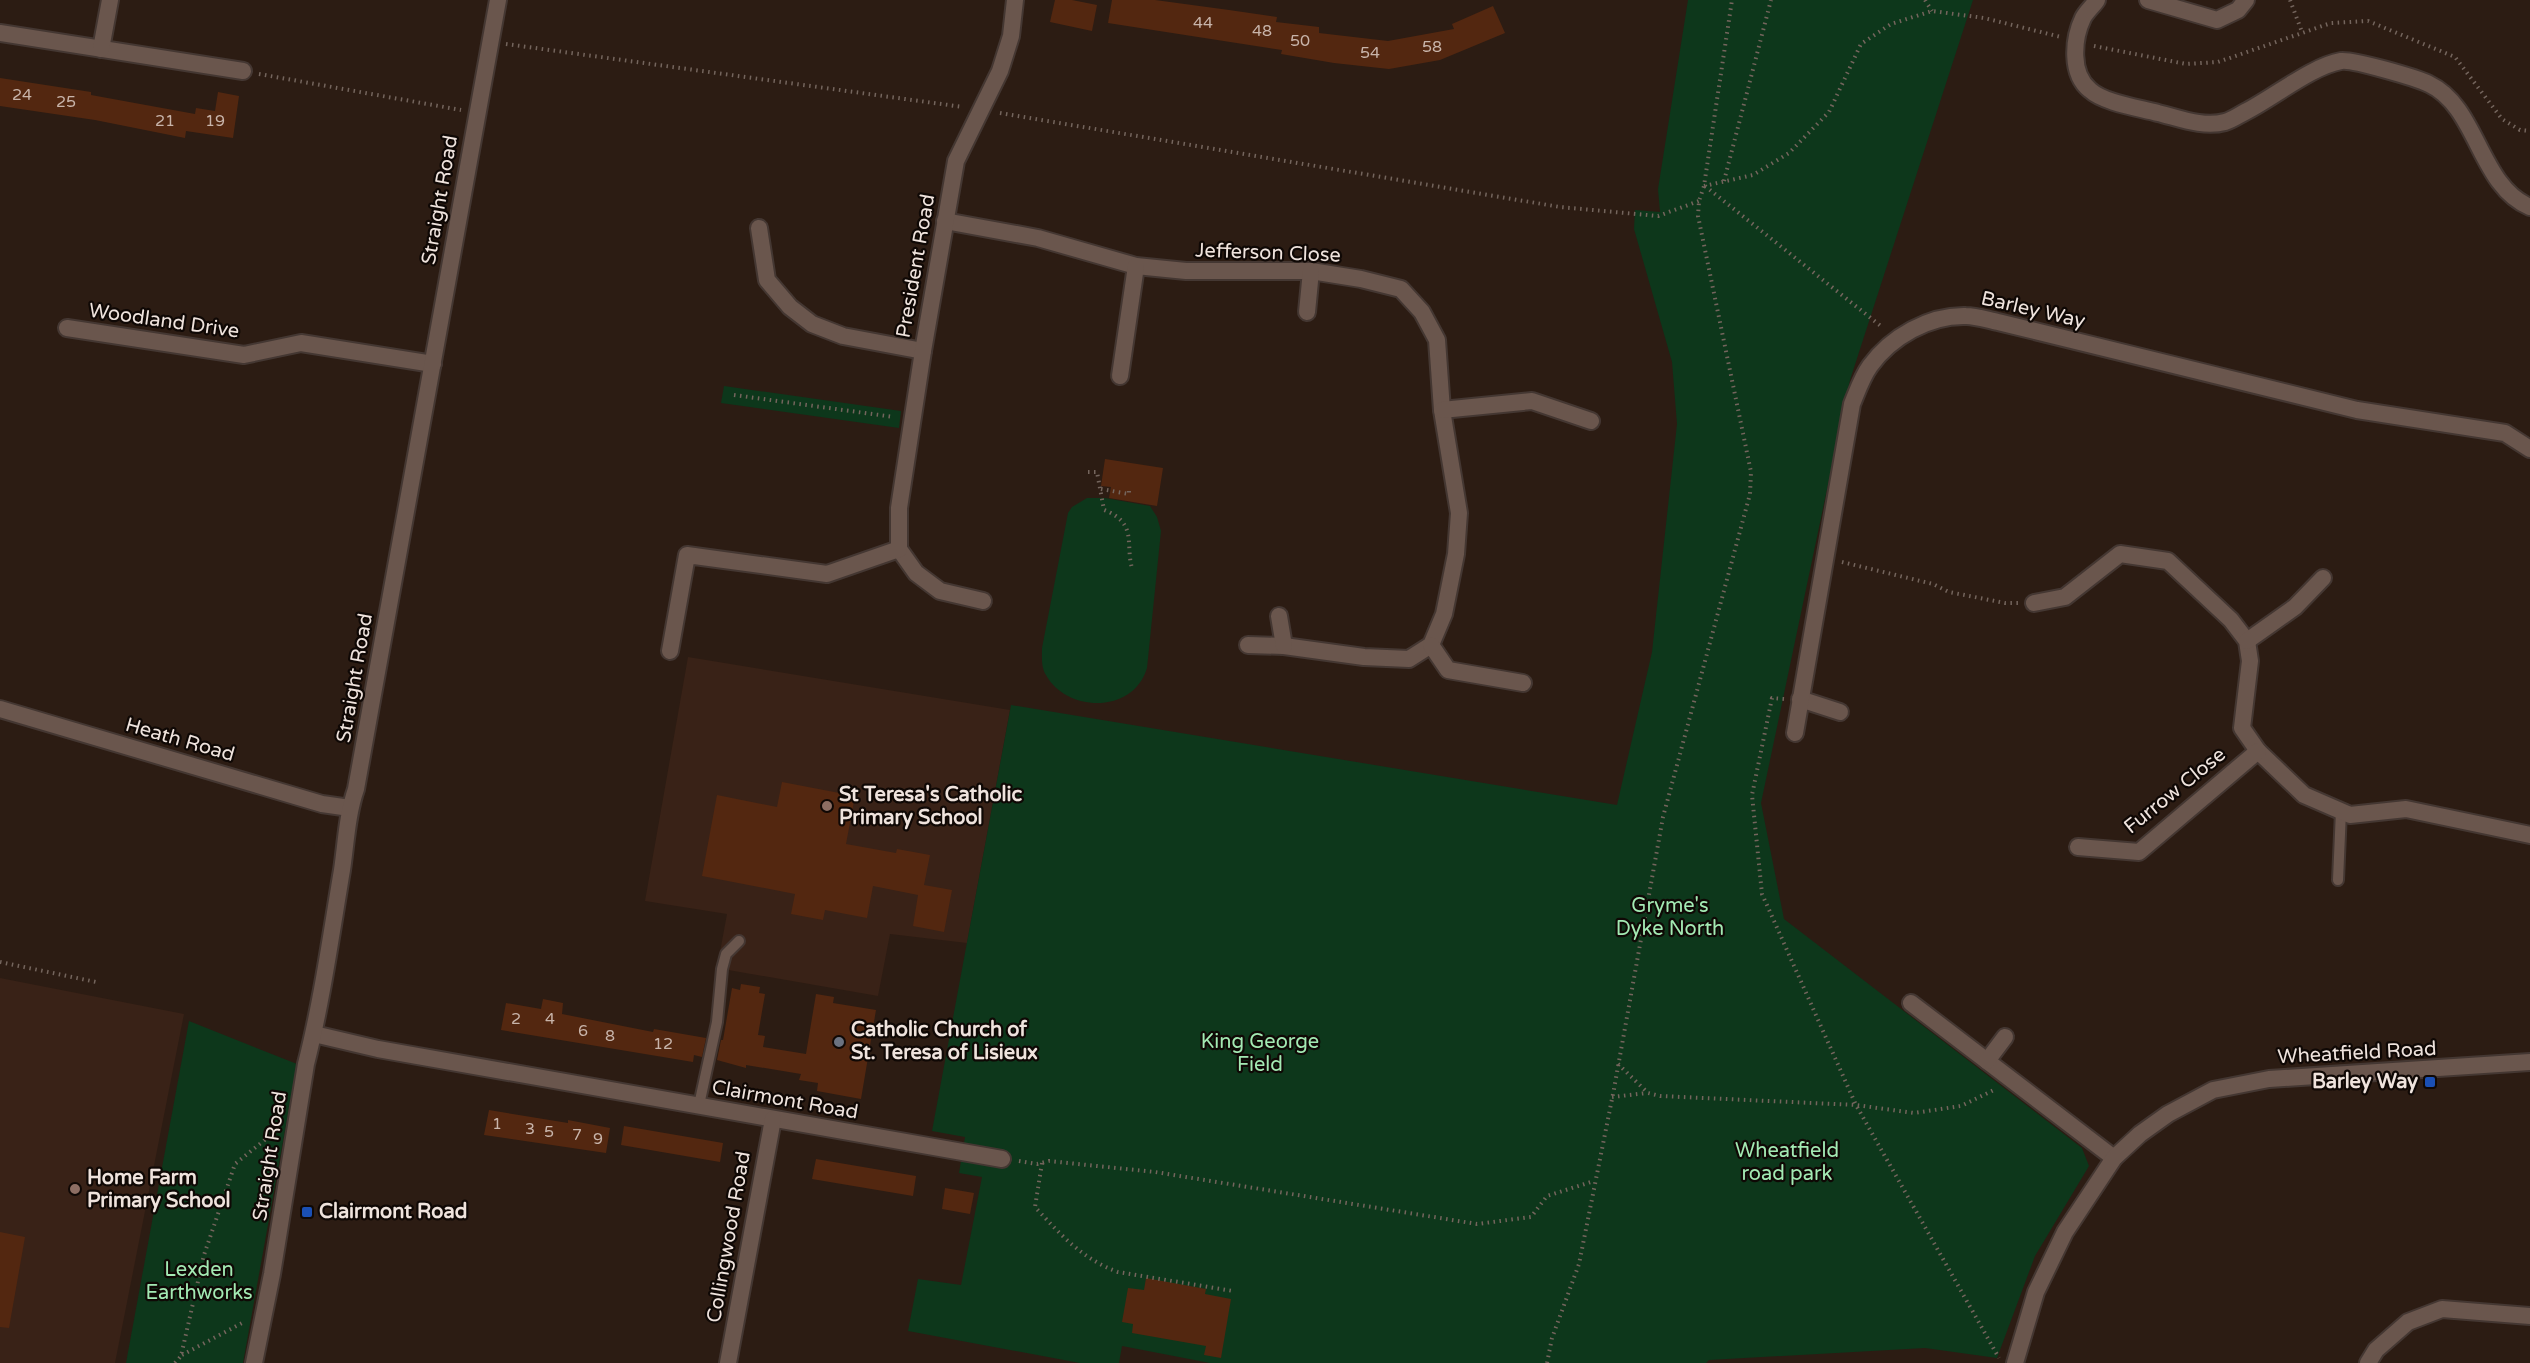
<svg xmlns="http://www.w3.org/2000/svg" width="2530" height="1363" viewBox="0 0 2530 1363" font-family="'Varela Round',sans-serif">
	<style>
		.built { fill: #392217 }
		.green { fill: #0d371b }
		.building { fill: #532710 }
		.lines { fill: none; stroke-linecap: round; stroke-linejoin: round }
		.service-casing { stroke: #443732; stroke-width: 14 }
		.minor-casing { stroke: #443732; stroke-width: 20 }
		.tertiary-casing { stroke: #443732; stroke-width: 20 }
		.path { stroke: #74655d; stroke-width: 4; stroke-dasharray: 1.5 4.5; stroke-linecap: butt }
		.service { stroke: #6a564d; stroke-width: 10 }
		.minor { stroke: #6a564d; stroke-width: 16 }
		.tertiary { stroke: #6a564d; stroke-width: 16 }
		.education-dot { fill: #8d6e63; stroke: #0f0805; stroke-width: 2 }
		.worship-dot { fill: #6b7280; stroke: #0f0805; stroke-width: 2 }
		.transit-dot { fill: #1a4fb4; stroke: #0f0805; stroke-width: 2 }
		.labels { text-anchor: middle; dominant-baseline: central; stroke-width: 4.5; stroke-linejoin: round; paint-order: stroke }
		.number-label { font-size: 16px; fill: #c8b4aa }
		.street-label { font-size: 20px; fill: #efe3dd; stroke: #0f0805 }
		.poi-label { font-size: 20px; font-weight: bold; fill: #efe3dd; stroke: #0f0805; text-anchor: start }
		.park-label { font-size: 20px; fill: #a3eab3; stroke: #0f0805 }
	</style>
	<rect width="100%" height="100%" fill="#2c1c13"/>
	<g class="built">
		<path d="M688 657 1010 710 967 943 890 934 878 996 717 968 727 914 645 901Z"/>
		<path d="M0 978 184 1014 115 1363H0Z"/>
	</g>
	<g class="green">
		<path d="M1688 0H1973L1850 380 1761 803 1784 919 2082 1148 2089 1166 2035 1256 1997 1358 1925 1348 1709 1360 1706 1363H1210L1122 1346 1119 1363H1080L908 1331 918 1279 961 1285 982 1177 959 1173 965 1137 932 1131 1011 705 1617 805 1652 652 1677 424 1672 362 1634 229 1635 210 1660 212 1658 189Z"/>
		<path d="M724 386 901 411 899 428 721 403Z"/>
		<path d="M1087 498H1105L1150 506 1157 517 1161 531 1147 668C1133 715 1066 712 1046 675 1041 667 1042 657 1042 648L1068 513 1072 507Z"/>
		<path d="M189 1021 297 1064 243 1363H126Z"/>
	</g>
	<g class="building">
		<path d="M1055 0H1072L1097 5 1092 31 1050 22Z"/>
		<path d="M1112 0H1155L1229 10 1277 17 1276 22 1319 27V33L1388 41 1454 29 1452 24 1493 6 1505 33 1440 60 1389 69 1334 63 1281 54 1282 50 1108 23Z"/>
		<path d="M0 78 91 92V95L195 114 196 108 215 111 218 92 239 96 233 138 186 131 185 138 95 120 0 106Z"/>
		<path d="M1105 459 1163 468 1157 506 1109 498 1111 487 1101 486Z"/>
		<path d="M782 782 855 796 846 844 896 853 897 849 930 855 924 885 952 890 944 932 913 926 918 895 873 886 867 918 825 910 823 920 791 914 795 894 702 876 717 795 777 807Z"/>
		<path d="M741 984 760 987 759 993 765 994 758 1035 765 1036 763 1047 806 1054 816 994 834 997 833 1003 876 1010 861 1099 817 1091 818 1083 799 1080 801 1074 746 1065V1068L717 1060 721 1040H723L732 988 740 990Z"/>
		<path d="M543 999 563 1003 562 1014 653 1032 654 1029 706 1038 702 1057 694 1055 693 1062 501 1030 506 1003 541 1009Z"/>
		<path d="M489 1110 568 1123V1120L610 1128 606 1153 484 1135Z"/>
		<path d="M624 1126 723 1143 720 1162 621 1145Z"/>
		<path d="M816 1159 916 1176 913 1196 812 1179Z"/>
		<path d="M945 1188 974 1193 970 1214 942 1209Z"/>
		<path d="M0 1232 25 1237 9 1328 0 1327Z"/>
		<path d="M1146 1278 1206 1289 1205 1294 1231 1299 1221 1358 1204 1355 1206 1346 1132 1333 1133 1324 1122 1322 1128 1288 1144 1290Z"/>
	</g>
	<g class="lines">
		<defs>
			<g id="service">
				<path d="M2338 880 2341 811"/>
				<path d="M699 1105 717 1022 722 969 726 954 739 941"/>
			</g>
			<g id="minor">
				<path d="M2097 0C2093 6 2086 12 2083 18 2073 39 2070 74 2090 90 2104 103 2140 108 2158 113 2179 118 2203 128 2225 122 2232 120 2239 115 2245 112 2273 98 2312 66 2341 61 2352 59 2417 78 2429 84 2478 107 2479 186 2530 207"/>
				<path d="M2148 0 2217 20 2238 10 2246 0"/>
				<path d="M0 33 243 71"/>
				<path d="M101 49 110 0"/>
				<path d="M945 221 1038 238 1136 266 1186 271H1311L1361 279 1401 289 1422 312 1437 340 1442 410 1459 513 1456 554 1444 614 1431 645 1409 659 1364 657 1284 646 1248 645"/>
				<path d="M759 228 767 280 790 307 812 324 843 336 923 351"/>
				<path d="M1307 312 1311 271"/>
				<path d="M67 328 244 355 301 343 433 364"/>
				<path d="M1120 376 1136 266"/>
				<path d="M1442 410 1532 401 1591 421"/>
				<path d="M899 549 916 573 940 591 983 601"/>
				<path d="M2034 603 2065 597 2120 554 2168 561 2231 620 2247 641 2250 661 2242 728 2258 751 2304 795 2350 815 2406 809 2530 835"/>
				<path d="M1279 616 1284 646"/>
				<path d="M2247 641 2295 607 2323 578"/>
				<path d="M1431 645 1448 670 1523 683"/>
				<path d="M670 651 687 555 827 574 899 549V508L923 351 956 161 1000 71 1011 36 1015 0"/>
				<path d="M1800 699 1840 712"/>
				<path d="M1795 733 1852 404C1857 392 1862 377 1870 366 1891 337 1929 315 1966 316 1976 316 1988 320 1998 322L2357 410 2505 433 2530 449"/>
				<path d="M2078 847 2139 852 2258 751"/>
				<path d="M1911 1003 2114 1158"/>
				<path d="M314 1034 378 1049 1002 1159"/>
				<path d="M1987 1061 2005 1037"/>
				<path d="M728 1363 773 1119"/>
				<path d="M2015 1363 2036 1292 2065 1232 2114 1158 2140 1134 2168 1114 2213 1090 2269 1079 2530 1062"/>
				<path d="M2368 1363 2376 1350 2408 1322 2442 1309 2530 1316"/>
			</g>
			<g id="tertiary">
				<path d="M0 709 322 804 350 808"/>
				<path d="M254 1363 272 1274 306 1064C322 1001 331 935 342 870 346 843 347 815 356 789L498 0"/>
			</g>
		</defs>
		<use href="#service" class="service-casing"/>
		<use href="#minor" class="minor-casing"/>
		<use href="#tertiary" class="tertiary-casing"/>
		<g class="path">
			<path d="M1925 0 1932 11"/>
			<path d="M2290 0 2302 32"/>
			<path d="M506 44 963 107"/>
			<path d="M2094 46 2186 64 2218 62 2331 23 2368 21 2455 57 2502 119 2520 130 2530 131"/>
			<path d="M259 74 461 110"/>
			<path d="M1000 113 1560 207 1658 216 1699 201"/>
			<path d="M1724 181 1771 0"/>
			<path d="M1704 186 1753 175 1789 153 1829 112 1861 44 1891 24 1932 11 1984 18 2061 37"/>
			<path d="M1705 186 1882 327"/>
			<path d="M734 395 894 417"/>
			<path d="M1088 472H1097L1104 510C1138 523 1125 544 1132 568"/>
			<path d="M1101 489 1129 494V490"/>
			<path d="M1842 562 1933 584 1949 592 2005 603H2018"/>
			<path d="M1784 699 1772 698 1752 795 1762 894 1856 1105 1999 1358"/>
			<path d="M0 962 96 982"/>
			<path d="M1618 1064 1648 1093 1660 1096 1856 1105 1914 1113 1961 1106 1996 1089"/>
			<path d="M1612 1097 1647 1093"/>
			<path d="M1019 1161 1037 1164 1049 1161 1155 1172 1477 1224 1531 1217 1547 1196 1594 1181"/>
			<path d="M1042 1163 1035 1207C1060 1234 1082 1259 1118 1272L1233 1291"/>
			<path d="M182 1355 244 1322"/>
			<path d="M175 1363 181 1356 204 1255 235 1164 277 1130"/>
			<path d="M1547 1363 1552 1338 1579 1264 1614 1089 1663 817 1750 494 1751 472 1698 216 1699 201 1704 186 1732 0"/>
		</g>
		<use href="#service" class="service"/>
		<use href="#minor" class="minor"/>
		<use href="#tertiary" class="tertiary"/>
	</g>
	<g class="education-dot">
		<circle cx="827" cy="806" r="6"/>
		<circle cx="75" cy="1189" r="6"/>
	</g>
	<circle class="worship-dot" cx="839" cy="1042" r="6"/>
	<g class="transit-dot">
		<rect x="2424" y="1076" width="12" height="12" rx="3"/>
		<rect x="301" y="1206" width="12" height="12" rx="3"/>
	</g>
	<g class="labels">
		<g class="number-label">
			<text x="1203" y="23">44</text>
			<text x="1262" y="31">48</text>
			<text x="1300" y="41">50</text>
			<text x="1432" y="47">58</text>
			<text x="1370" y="53">54</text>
			<text x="22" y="95">24</text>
			<text x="66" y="102">25</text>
			<text x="165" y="121">21</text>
			<text x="215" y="121">19</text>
			<text x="516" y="1019">2</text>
			<text x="550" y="1019">4</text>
			<text x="583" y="1031">6</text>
			<text x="610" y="1036">8</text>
			<text x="663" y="1044">12</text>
			<text x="497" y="1124">1</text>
			<text x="530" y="1129">3</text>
			<text x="549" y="1132">5</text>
			<text x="577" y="1135">7</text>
			<text x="598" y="1139">9</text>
		</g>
		<g class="street-label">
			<text transform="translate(440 200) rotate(-80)">Straight Road</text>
			<text transform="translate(1268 253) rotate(2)">Jefferson Close</text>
			<text transform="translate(916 266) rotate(-80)">President Road</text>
			<text transform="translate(2033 310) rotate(13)">Barley Way</text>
			<text transform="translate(164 321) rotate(8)">Woodland Drive</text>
			<text transform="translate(355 678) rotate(-80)">Straight Road</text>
			<text transform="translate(180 740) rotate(16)">Heath Road</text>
			<text transform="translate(2175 791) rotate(-39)">Furrow Close</text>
			<text transform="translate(2357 1053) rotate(-3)">Wheatfield Road</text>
			<text transform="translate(785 1100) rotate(10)">Clairmont Road</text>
			<text transform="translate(270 1156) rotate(-81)">Straight Road</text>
			<text transform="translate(729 1237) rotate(-80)">Collingwood Road</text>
		</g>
		<g class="poi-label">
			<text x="839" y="795">St Teresa's Catholic<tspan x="839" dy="23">Primary School</tspan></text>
			<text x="851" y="1030">Catholic Church of<tspan x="851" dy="23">St. Teresa of Lisieux</tspan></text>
			<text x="2418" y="1082" text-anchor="end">Barley Way</text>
			<text x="87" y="1178">Home Farm<tspan x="87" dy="23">Primary School</tspan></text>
			<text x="319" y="1212">Clairmont Road</text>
		</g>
		<g class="park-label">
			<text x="1670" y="906">Gryme's<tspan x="1670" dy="23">Dyke North</tspan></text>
			<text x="1260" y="1042">King George<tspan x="1260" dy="23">Field</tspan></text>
			<text x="1787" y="1151">Wheatfield<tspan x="1787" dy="23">road park</tspan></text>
			<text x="199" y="1270">Lexden<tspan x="199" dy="23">Earthworks</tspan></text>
		</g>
	</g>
</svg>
